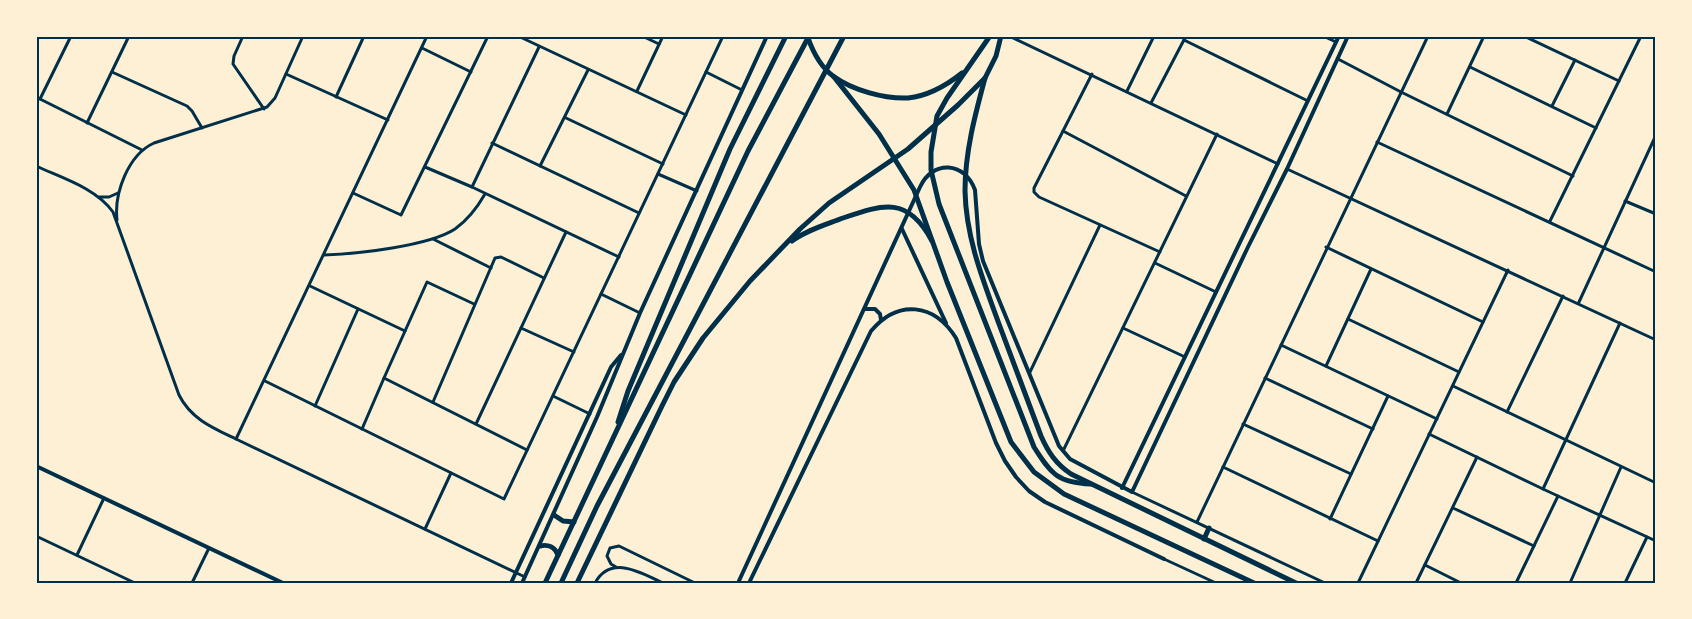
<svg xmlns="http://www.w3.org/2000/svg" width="1692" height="619" viewBox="0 0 1692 619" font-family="Arial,sans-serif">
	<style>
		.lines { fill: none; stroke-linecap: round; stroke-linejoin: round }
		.minor { stroke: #003049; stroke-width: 3 }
		.tertiary { stroke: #003049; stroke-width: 4 }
		.primary { stroke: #003049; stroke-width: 5 }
		.trunk { stroke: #003049; stroke-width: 5 }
		.neatline { fill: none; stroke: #003049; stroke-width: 2 }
	</style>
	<rect width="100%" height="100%" fill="#fdf0d5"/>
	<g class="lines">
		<g class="minor">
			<path d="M243 36 234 56 233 64 264 109"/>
			<path d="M518 36 686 115"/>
			<path d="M642 36 659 44"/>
			<path d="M1009 36 1278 164"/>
			<path d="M1323 36 1336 42"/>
			<path d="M1524 36 1619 81"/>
			<path d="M1650 36 1656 39"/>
			<path d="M1184 40 1308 101"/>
			<path d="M422 48 471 72"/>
			<path d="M1338 59 1401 92 1573 176"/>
			<path d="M1470 67 1596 128"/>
			<path d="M112 72 187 106 192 111 202 128"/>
			<path d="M706 72 742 90"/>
			<path d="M286 74 388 120"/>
			<path d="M1092 74 1034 188V192L1039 197 1160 252"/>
			<path d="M637 91 663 36"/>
			<path d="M1127 91 1154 36"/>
			<path d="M36 97 142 150"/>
			<path d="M336 97 364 36"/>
			<path d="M40 99 71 36"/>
			<path d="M1151 103 1186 36"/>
			<path d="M1552 106 1575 60"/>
			<path d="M1447 114 1484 36"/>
			<path d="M566 118 663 164"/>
			<path d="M87 123 129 36"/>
			<path d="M1063 131 1186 196"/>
			<path d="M1377 142 1656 272"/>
			<path d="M492 143 639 213"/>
			<path d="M36 166C62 178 96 188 113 212L179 395C191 419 213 428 236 439L525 577"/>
			<path d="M540 166 588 70"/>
			<path d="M425 167 472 187 619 257"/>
			<path d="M1287 169 1656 340"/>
			<path d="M658 174 697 191"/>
			<path d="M472 187 539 47"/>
			<path d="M353 193 401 215 488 36"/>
			<path d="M99 197H109L118 193"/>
			<path d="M1625 201 1656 214"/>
			<path d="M117 220C114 193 128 155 154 143L267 107 275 98 303 36"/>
			<path d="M1550 221 1641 36"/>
			<path d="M433 239 491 268"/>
			<path d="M1326 247 1483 322"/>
			<path d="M324 255C357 254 429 246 455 229 469 219 477 208 485 194"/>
			<path d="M1155 263 1216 292"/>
			<path d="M310 286 405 331"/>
			<path d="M601 294 640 313"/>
			<path d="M1579 302 1656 135"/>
			<path d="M1348 319 1459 372"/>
			<path d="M521 328 574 352"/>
			<path d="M1123 328 1185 357"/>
			<path d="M1281 345 1437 419"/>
			<path d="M1326 366 1371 269"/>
			<path d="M1030 372 1100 225"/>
			<path d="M384 378 427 282 474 304"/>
			<path d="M1265 378 1373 429"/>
			<path d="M265 381 504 499 723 36"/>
			<path d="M1453 386 1656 483"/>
			<path d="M553 396 590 414"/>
			<path d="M433 402 495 258 501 257 544 278"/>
			<path d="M315 406 358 309"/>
			<path d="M1507 412 1563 296"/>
			<path d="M476 424 566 232"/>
			<path d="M1243 424 1351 474"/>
			<path d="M362 429 384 378 527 450"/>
			<path d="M1429 434 1543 489"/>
			<path d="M236 439 427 36"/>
			<path d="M1063 451 1217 134"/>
			<path d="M1223 467 1378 541"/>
			<path d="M1132 492 1325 583"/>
			<path d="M1558 496 1656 541"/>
			<path d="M1453 508 1534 546"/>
			<path d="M1330 519 1388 396"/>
			<path d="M1197 522 1428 36"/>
			<path d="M425 529 451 473"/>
			<path d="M36 536 135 583"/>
			<path d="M77 555 104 498"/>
			<path d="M1164 559 1216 583"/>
			<path d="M1425 565 1461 583"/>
			<path d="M616 567 611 564 607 556 610 548 619 546 695 583"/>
			<path d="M192 583 209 548"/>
			<path d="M595 583C611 554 641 573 663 583"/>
			<path d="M1358 583 1508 270"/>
			<path d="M1416 583 1477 457"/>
			<path d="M1516 583 1558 496 1543 489 1620 323"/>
			<path d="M1570 583 1621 467"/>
			<path d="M1625 583 1647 537"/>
		</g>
		<g class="tertiary">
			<path d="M902 229 946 323"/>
			<path d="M865 309H875L880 314 881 320"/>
			<path d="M36 466 283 583"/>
			<path d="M1122 488 1339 36"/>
			<path d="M511 583 611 367 621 355"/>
			<path d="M522 583 597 417 640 313 767 36"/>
			<path d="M738 583 920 187C933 159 965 162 975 190L979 244 983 261 1059 446 1070 459 1132 492 1247 249 1287 169 1348 36"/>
			<path d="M749 583 871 331C898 299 934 303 956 338L996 443 1005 461 1016 477 1029 491 1045 502 1164 559"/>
		</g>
		<g class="primary">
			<path d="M834 77 879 134 914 190 947 282 1011 442 1034 472 1064 494 1254 583"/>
			<path d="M985 78C975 115 965 152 965 191 966 238 983 280 999 324 1013 361 1027 399 1041 436 1048 452 1056 464 1071 474L1296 583"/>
			<path d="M1204 539 1209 528"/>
		</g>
		<g class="trunk">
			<path d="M990 36 947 98 937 116 931 152V170L939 204 1034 447C1051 474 1058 483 1091 484"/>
			<path d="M808 38C813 52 821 67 833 76 852 90 884 99 908 98 927 96 947 85 962 73"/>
			<path d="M792 241C807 230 825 225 843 218 884 204 908 196 932 241"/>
			<path d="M618 422 628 391 730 149 786 36"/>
			<path d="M554 515 563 521 574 522"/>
			<path d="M540 546C548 544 555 547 558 555"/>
			<path d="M545 583 748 151 809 36"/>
			<path d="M561 583 597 506 844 36"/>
			<path d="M577 583 662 406 674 382 703 338 750 281 800 229 829 203 908 149 958 105 985 78 996 56 1001 36"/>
		</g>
	</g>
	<rect width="1692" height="619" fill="none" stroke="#fdf0d5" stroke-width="75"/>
	<rect x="38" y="38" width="1616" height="544" class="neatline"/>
</svg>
